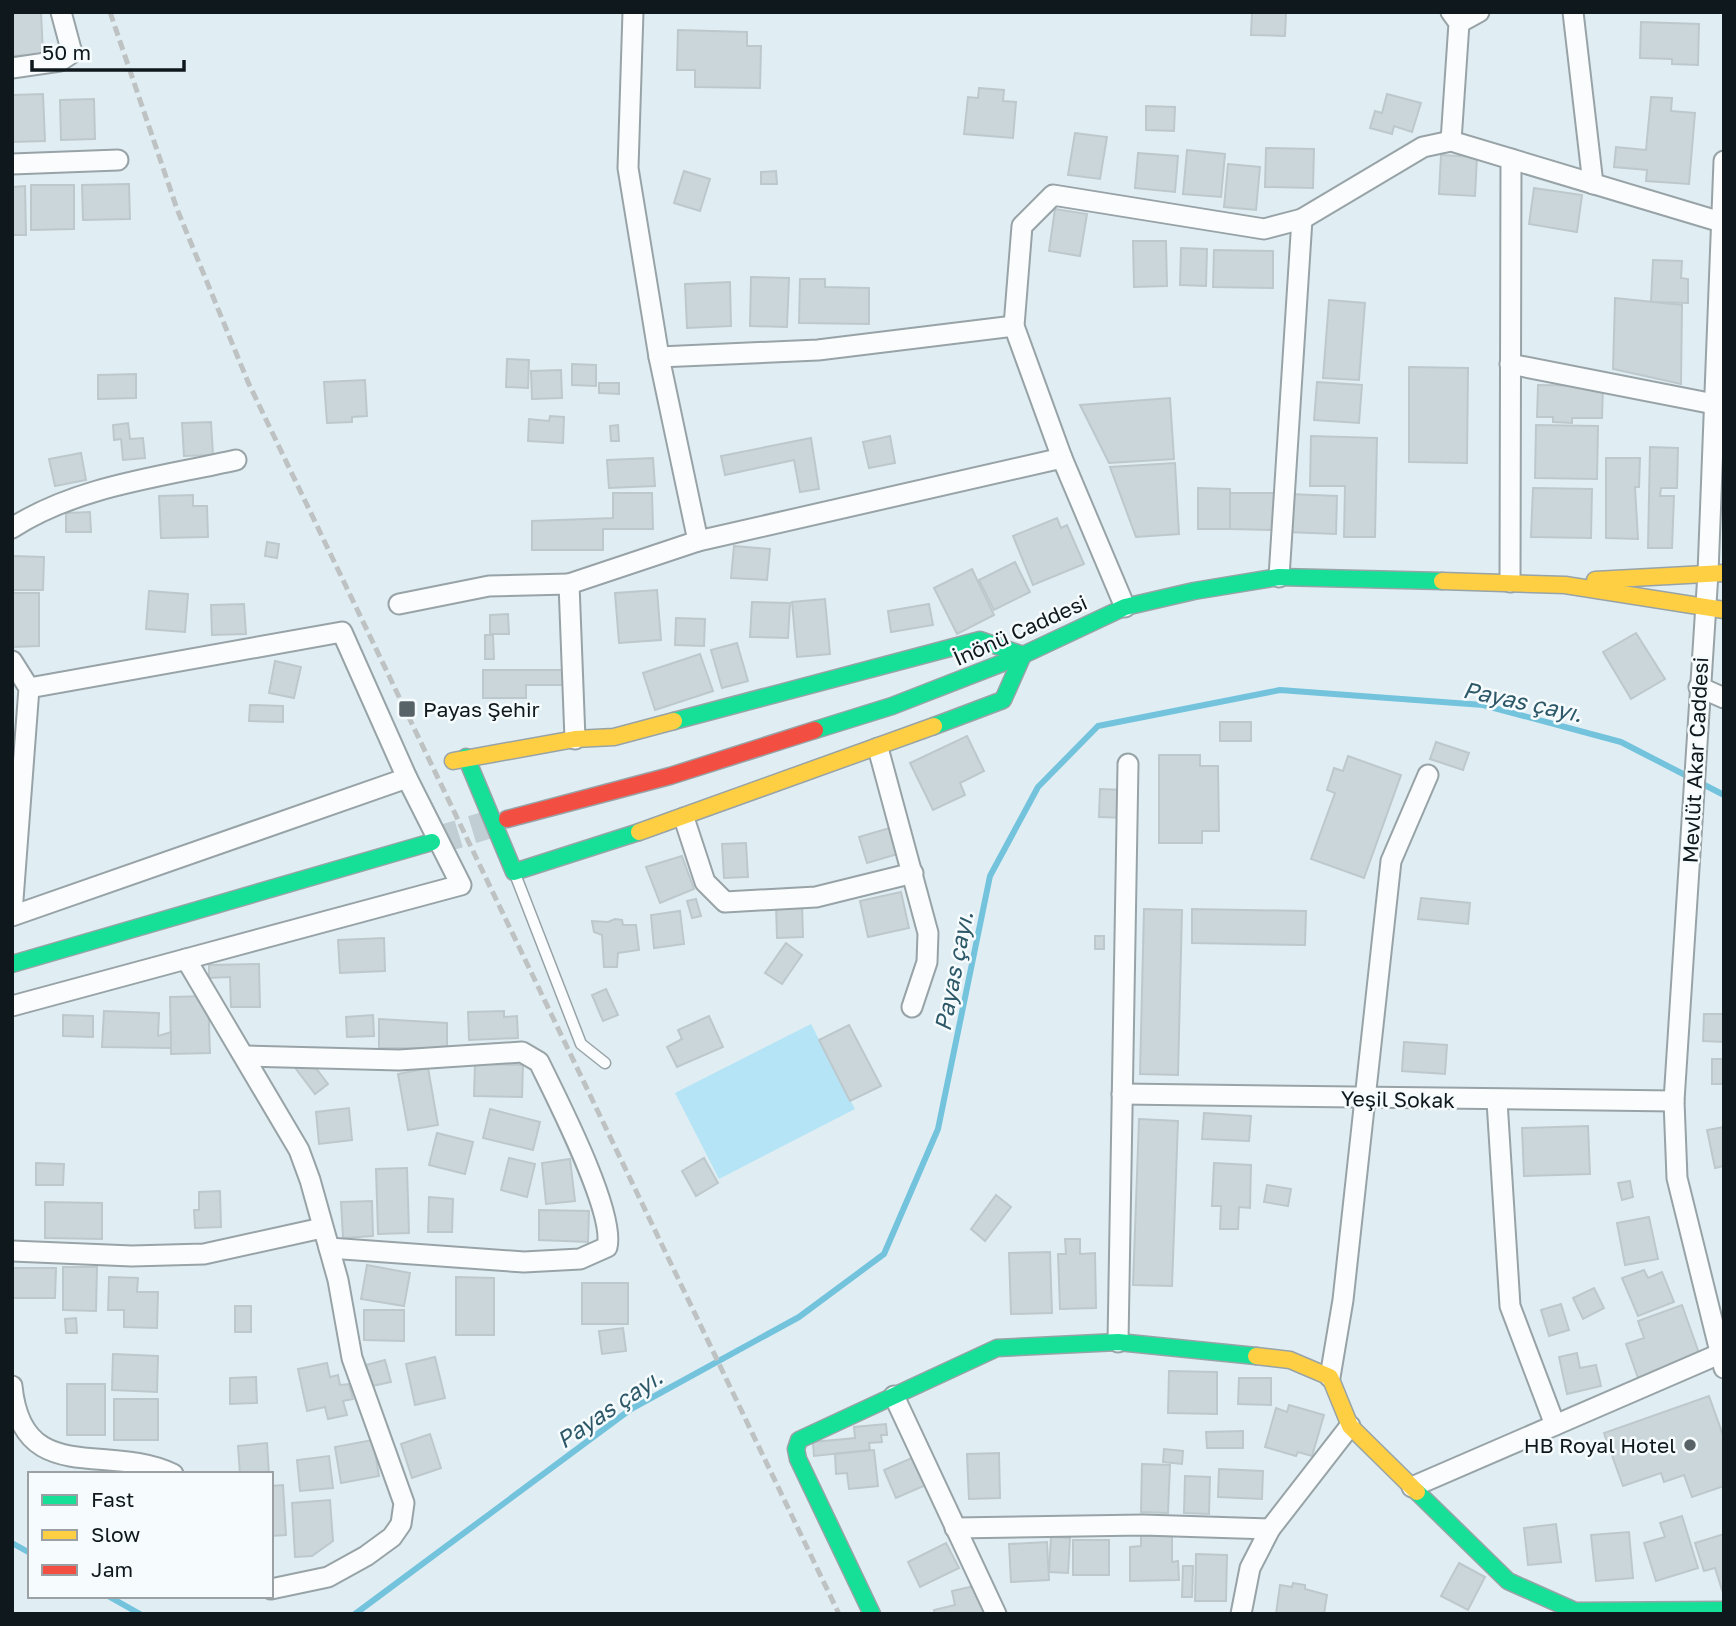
<svg xmlns="http://www.w3.org/2000/svg" width="1736" height="1626" viewBox="0 0 1736 1626" font-family="'Golos Text',sans-serif">
	<style>
		.green { fill: #b5e4f6 }
		.lines { fill: none; stroke-linecap: round; stroke-linejoin: round }
		.stream { stroke: #74c3dd; stroke-width: 6 }
		.building { fill: #cbd6da; stroke: #bdc8cc; stroke-width: 2 }
		.secondary-tunnel { stroke: #c1ced3; stroke-width: 28; stroke-dasharray: 28 14; stroke-linecap: butt }
		.lane-casing { stroke: #98a3a7; stroke-width: 13 }
		.street-casing { stroke: #98a3a7; stroke-width: 23 }
		.fast-casing { stroke: #98a3a7; stroke-width: 19 }
		.slow-casing { stroke: #98a3a7; stroke-width: 19 }
		.jam-casing { stroke: #98a3a7; stroke-width: 19 }
		.lane { stroke: #fafcfd; stroke-width: 10 }
		.street { stroke: #fafcfd; stroke-width: 19 }
		.fast { stroke: #16e098; stroke-width: 16 }
		.slow { stroke: #ffcf43; stroke-width: 16 }
		.jam { stroke: #f24e42; stroke-width: 16 }
		.rail { stroke: #bec2c3; stroke-width: 5; stroke-dasharray: 10 5; stroke-linecap: butt }
		.poi-dot { fill: #586367; stroke: #f6fbfd; stroke-width: 2.5 }
		.labels { text-anchor: middle; dominant-baseline: central; stroke-width: 5; stroke-linejoin: round; paint-order: stroke }
		.street-label { font-size: 21px; fill: #0f181c; stroke: #f6fbfd }
		.poi-label { font-size: 21px; fill: #0f181c; stroke: #f6fbfd; text-anchor: start }
		.water-label { font-size: 23px; font-style: italic; fill: #2c5868; stroke: #f6fbfd }
	</style>
	<rect width="100%" height="100%" fill="#e0eef3"/>
	<path class="green" d="M811 1024 855 1109 719 1179 675 1093Z"/>
	<g class="lines">
		<g class="stream">
			<path d="M12 1543 30 1553"/>
			<path d="M108 1596 140 1614"/>
			<path d="M355 1614 631 1409 799 1317 884 1254 938 1129 990 876 1038 787 1098 726 1280 690 1483 705 1621 742 1724 795"/>
		</g>
	</g>
	<g class="building">
		<path d="M12 12H41L43 54 12 56Z"/>
		<path d="M1252 12H1286L1285 36 1251 35Z"/>
		<path d="M1641 22 1699 24 1698 65 1672 64V59L1640 58Z"/>
		<path d="M678 30 747 32V46H761L760 88 695 87V70H677Z"/>
		<path d="M979 88 1004 90 1003 101 1016 102 1013 138 964 134 968 97 978 98Z"/>
		<path d="M43 94 45 141 12 142V95Z"/>
		<path d="M1387 94 1421 103 1412 132 1394 126 1392 134 1370 128 1375 111 1382 113Z"/>
		<path d="M1651 97 1672 98 1671 111 1695 113 1689 184 1646 181 1647 170 1614 167 1616 147 1646 150Z"/>
		<path d="M94 99 95 139 61 140 60 100Z"/>
		<path d="M1146 106 1175 107 1174 131 1146 130Z"/>
		<path d="M1075 133 1107 137 1100 179 1068 175Z"/>
		<path d="M1266 148 1314 149 1313 188 1265 187Z"/>
		<path d="M1187 150 1225 154 1221 197 1183 194Z"/>
		<path d="M1138 153 1178 156 1175 192 1135 188Z"/>
		<path d="M1441 155 1477 157 1475 196 1439 194Z"/>
		<path d="M1228 164 1260 167 1256 210 1224 207Z"/>
		<path d="M684 171 710 179 700 211 674 203Z"/>
		<path d="M776 171 777 184H761V172Z"/>
		<path d="M129 184 130 219 83 220 82 185Z"/>
		<path d="M31 185H74V229L31 230Z"/>
		<path d="M25 186 26 235H12V187Z"/>
		<path d="M1534 188 1582 195 1577 232 1529 224Z"/>
		<path d="M1055 209 1087 214 1080 256 1049 251Z"/>
		<path d="M1133 241H1166L1167 286 1134 287Z"/>
		<path d="M1181 248 1207 249 1206 286 1180 285Z"/>
		<path d="M1214 250 1273 251V288L1213 287Z"/>
		<path d="M1653 260 1682 261 1681 278 1688 279V303L1651 302Z"/>
		<path d="M751 277 789 278 787 327 750 326Z"/>
		<path d="M800 279H825V287L869 288V324L799 323Z"/>
		<path d="M730 282 731 326 687 328 685 284Z"/>
		<path d="M1615 298 1682 305 1681 384 1613 369Z"/>
		<path d="M1329 300 1365 303 1359 380 1323 378Z"/>
		<path d="M507 359 529 360 528 388 506 387Z"/>
		<path d="M572 364 596 365V386L572 385Z"/>
		<path d="M1409 367 1468 368 1467 463 1409 462Z"/>
		<path d="M561 370 562 398 532 399 531 371Z"/>
		<path d="M136 374V398L98 399V375Z"/>
		<path d="M365 380 367 416 352 417V422L327 423 324 382Z"/>
		<path d="M1317 382 1362 385 1359 423 1314 420Z"/>
		<path d="M599 383H619V394L599 393Z"/>
		<path d="M1538 385 1603 386 1602 418H1572V423L1553 422V417H1537Z"/>
		<path d="M1170 398 1174 459 1109 463 1080 405Z"/>
		<path d="M550 416 564 417 563 443 528 441 529 419 549 421Z"/>
		<path d="M211 422 213 455 184 456 182 423Z"/>
		<path d="M128 423 130 439 143 438 145 458 123 460 121 439 114 440 113 425Z"/>
		<path d="M618 425 619 441H611L610 426Z"/>
		<path d="M1536 425 1598 426 1597 479 1535 478Z"/>
		<path d="M890 436 895 463 869 468 863 442Z"/>
		<path d="M1311 436 1377 438 1375 537H1344L1345 486H1310Z"/>
		<path d="M811 438 819 489 800 492 794 460 725 475 721 456Z"/>
		<path d="M1650 447 1678 448 1677 488H1661L1660 496H1674L1672 548H1648Z"/>
		<path d="M81 453 86 480 55 486 49 459Z"/>
		<path d="M653 458 655 486 609 488 607 460Z"/>
		<path d="M1606 458H1640L1639 487H1635L1638 539 1606 538Z"/>
		<path d="M1175 463 1179 534 1136 537 1110 467Z"/>
		<path d="M1198 488 1230 489V529H1198Z"/>
		<path d="M1533 488 1592 489 1591 538 1531 537Z"/>
		<path d="M613 493H652L653 529H603V550H532V521L613 518Z"/>
		<path d="M1230 493H1276L1275 530 1230 529Z"/>
		<path d="M1289 494 1337 496 1336 534 1287 532Z"/>
		<path d="M193 495V506H207L208 537 161 538 159 496Z"/>
		<path d="M90 512 91 532H66V513Z"/>
		<path d="M1057 518 1061 528 1067 525 1084 564 1033 585 1013 536Z"/>
		<path d="M267 542 279 544 277 558 265 556Z"/>
		<path d="M734 546 770 549 767 580 731 578Z"/>
		<path d="M13 556 44 557 43 590H13Z"/>
		<path d="M1015 562 1030 592 994 610 979 580Z"/>
		<path d="M972 569 994 615 957 634 934 588Z"/>
		<path d="M657 590 661 640 619 643 615 593Z"/>
		<path d="M149 591 188 594 185 632 146 629Z"/>
		<path d="M12 593H39V646L12 647Z"/>
		<path d="M825 599 830 654 797 657 792 602Z"/>
		<path d="M752 602 790 603 788 638 750 637Z"/>
		<path d="M244 604 246 634 212 635 211 605Z"/>
		<path d="M929 604 933 625 891 632 888 611Z"/>
		<path d="M508 614 509 634H490V615Z"/>
		<path d="M676 618 705 619 704 646 675 645Z"/>
		<path d="M1636 633 1665 679 1631 699 1603 652Z"/>
		<path d="M485 635H493L494 659H485Z"/>
		<path d="M737 643 748 681 722 688 711 650Z"/>
		<path d="M700 654 713 691 655 710 643 673Z"/>
		<path d="M275 661 301 667 294 698 269 693Z"/>
		<path d="M483 670H567V685H526V698H483Z"/>
		<path d="M250 705 283 706V722L249 721Z"/>
		<rect x="1220" y="722" width="31" height="19"/>
		<path d="M967 736 984 771 960 783 965 795 933 810 910 763Z"/>
		<path d="M1436 742 1469 753 1463 770 1430 759Z"/>
		<path d="M1159 755H1200V766H1218L1219 831H1202V843H1159Z"/>
		<path d="M1348 756 1401 775 1364 878 1311 859 1335 793 1327 790 1334 768 1343 771Z"/>
		<path d="M1100 789 1126 790V818L1099 817Z"/>
		<path d="M893 827 901 853 867 863 859 837Z"/>
		<path d="M746 843 748 877 724 878 722 844Z"/>
		<path d="M682 856 694 889 660 903 646 867Z"/>
		<path d="M901 892 909 928 868 937 860 901Z"/>
		<path d="M1421 898 1470 903 1468 924 1418 919Z"/>
		<path d="M696 899 701 916 692 918 687 901Z"/>
		<path d="M802 903 803 937 777 938 776 904Z"/>
		<path d="M1144 909 1182 910 1178 1075 1140 1074Z"/>
		<path d="M1192 909 1306 911 1305 945 1192 943Z"/>
		<path d="M680 911 684 944 654 948 651 915Z"/>
		<path d="M615 919 622 920 623 925H636L639 950 618 953 617 967H604L602 935 594 932 592 921 608 922Z"/>
		<rect x="1095" y="936" width="9" height="13"/>
		<path d="M384 938 385 971 340 973 338 940Z"/>
		<path d="M786 943 802 955 782 984 765 973Z"/>
		<path d="M259 964 260 1007H231L230 977 209 978V965Z"/>
		<path d="M606 989 618 1015 603 1021 592 995Z"/>
		<path d="M208 996 210 1053 171 1054 170 997Z"/>
		<path d="M104 1011 159 1013 158 1036 171 1032V1048L102 1047Z"/>
		<path d="M504 1011V1017L517 1016 518 1038 469 1040 468 1012Z"/>
		<path d="M1704 1014H1724V1042L1703 1041Z"/>
		<path d="M63 1015 93 1016V1037L63 1036Z"/>
		<path d="M373 1015 374 1036 347 1037 346 1017Z"/>
		<path d="M709 1016 723 1047 677 1067 667 1047 682 1039 678 1030Z"/>
		<path d="M379 1019 447 1023V1048H379Z"/>
		<path d="M849 1025 881 1086 850 1101 819 1040Z"/>
		<path d="M1404 1042 1447 1045 1445 1074 1402 1071Z"/>
		<path d="M309 1059 328 1084 315 1094 296 1069Z"/>
		<rect x="1712" y="1059" width="12" height="25"/>
		<path d="M475 1064 523 1065 522 1097 474 1096Z"/>
		<path d="M428 1068 438 1125 408 1130 398 1074Z"/>
		<path d="M349 1108 352 1140 319 1144 316 1112Z"/>
		<path d="M490 1109 540 1122 533 1150 483 1138Z"/>
		<path d="M1204 1113 1251 1116 1249 1141 1202 1139Z"/>
		<path d="M1139 1119 1178 1121 1172 1286 1133 1285Z"/>
		<path d="M1588 1126 1590 1174 1524 1176 1522 1128Z"/>
		<path d="M1724 1127V1166L1715 1168 1707 1130Z"/>
		<path d="M437 1133 473 1142 465 1174 429 1165Z"/>
		<path d="M509 1158 535 1164 527 1197 501 1190Z"/>
		<path d="M704 1158 718 1183 696 1196 682 1171Z"/>
		<path d="M570 1159 575 1201 546 1204 542 1163Z"/>
		<path d="M36 1163 64 1164 63 1185H36Z"/>
		<path d="M1214 1163 1251 1165 1250 1208 1239 1207 1238 1229H1220L1221 1206H1212Z"/>
		<path d="M407 1168 409 1233 378 1234 376 1169Z"/>
		<path d="M1630 1181 1633 1197 1622 1200 1618 1183Z"/>
		<path d="M1267 1185 1291 1189 1288 1206 1264 1202Z"/>
		<path d="M220 1191 221 1227 195 1228 194 1210H199V1192Z"/>
		<path d="M996 1195 1011 1207 985 1241 971 1229Z"/>
		<path d="M429 1197 453 1199 452 1232H428Z"/>
		<path d="M372 1201 373 1236 343 1238 341 1202Z"/>
		<path d="M45 1202 102 1203V1239L45 1238Z"/>
		<path d="M539 1210 589 1211 588 1242 539 1240Z"/>
		<path d="M1649 1217 1658 1259 1625 1265 1617 1223Z"/>
		<path d="M1065 1239H1080V1254L1095 1253 1096 1308 1060 1309 1058 1254H1066Z"/>
		<path d="M1050 1252 1052 1313 1011 1314 1009 1253Z"/>
		<path d="M367 1265 410 1273 404 1306 361 1299Z"/>
		<path d="M63 1267H97L96 1311 63 1310Z"/>
		<path d="M13 1268H56L55 1298H13Z"/>
		<path d="M1644 1270 1648 1278 1662 1272 1674 1302 1638 1316 1622 1278Z"/>
		<path d="M109 1277 138 1278 137 1292H158L157 1328 124 1327V1310H108Z"/>
		<path d="M456 1277 494 1278V1335H456Z"/>
		<rect x="582" y="1283" width="46" height="41"/>
		<path d="M1594 1288 1604 1308 1583 1319 1573 1298Z"/>
		<path d="M1561 1304 1569 1330 1549 1336 1541 1310Z"/>
		<path d="M1682 1305 1700 1356 1638 1378 1626 1344 1644 1338 1638 1321Z"/>
		<rect x="235" y="1306" width="16" height="26"/>
		<path d="M364 1310H404V1341L364 1340Z"/>
		<path d="M76 1318 77 1333H66L65 1319Z"/>
		<path d="M623 1328 626 1351 602 1354 599 1331Z"/>
		<path d="M1577 1353 1580 1368 1596 1365 1601 1386 1567 1394 1559 1357Z"/>
		<path d="M113 1354 158 1356 157 1392 112 1390Z"/>
		<path d="M435 1357 445 1398 415 1405 406 1364Z"/>
		<path d="M385 1360 391 1382 372 1386 366 1365Z"/>
		<path d="M327 1363 330 1377 338 1375 340 1385 349 1384 353 1399 343 1401 347 1415 328 1419 325 1407 307 1411 298 1369Z"/>
		<path d="M1169 1371 1217 1372V1414L1168 1413Z"/>
		<path d="M256 1377 257 1403 230 1404V1378Z"/>
		<path d="M1239 1378H1271V1405L1238 1404Z"/>
		<rect x="67" y="1384" width="38" height="51"/>
		<path d="M1709 1396 1724 1438V1486L1692 1497 1684 1475 1664 1482 1661 1473 1623 1486 1604 1433Z"/>
		<rect x="114" y="1399" width="44" height="41"/>
		<path d="M1289 1405 1324 1415 1312 1456 1298 1452 1296 1456 1265 1447 1276 1408 1287 1412Z"/>
		<path d="M886 1424 887 1435H881L882 1442 869 1443 870 1450 814 1456 813 1442 855 1438 854 1427Z"/>
		<path d="M1243 1431V1448H1207L1206 1432Z"/>
		<path d="M430 1434 441 1468 412 1478 401 1444Z"/>
		<path d="M373 1440 379 1476 341 1483 335 1447Z"/>
		<path d="M267 1443 269 1474H240L238 1446Z"/>
		<path d="M1164 1449 1183 1451 1182 1464 1163 1462Z"/>
		<path d="M874 1450 878 1486 849 1489 847 1473 836 1474 835 1454Z"/>
		<path d="M999 1453 1000 1498 969 1499 967 1454Z"/>
		<path d="M329 1456 333 1488 300 1491 297 1460Z"/>
		<path d="M914 1457 926 1485 896 1498 884 1470Z"/>
		<path d="M1142 1464 1170 1465 1168 1513 1141 1512Z"/>
		<path d="M1219 1469 1263 1471 1262 1499 1218 1497Z"/>
		<path d="M1185 1476 1210 1477 1209 1514 1184 1513Z"/>
		<path d="M283 1485 286 1535 271 1536V1486Z"/>
		<path d="M330 1500 333 1541 312 1556 295 1557 292 1503Z"/>
		<path d="M1682 1516 1698 1568 1656 1581 1644 1543 1665 1537 1660 1523Z"/>
		<path d="M1556 1524 1561 1562 1528 1565 1524 1528Z"/>
		<path d="M1629 1532 1633 1578 1596 1581 1591 1535Z"/>
		<path d="M1724 1534V1589L1722 1590 1715 1568 1704 1571 1695 1543Z"/>
		<path d="M1141 1536H1172V1562L1178 1561 1179 1580 1130 1581V1547L1141 1546Z"/>
		<path d="M1051 1537 1070 1538 1068 1573 1049 1572Z"/>
		<rect x="1073" y="1540" width="36" height="35"/>
		<path d="M1047 1542 1049 1580 1011 1582 1009 1544Z"/>
		<path d="M946 1543 959 1568 920 1587 908 1562Z"/>
		<path d="M1196 1554 1227 1555 1226 1601H1195Z"/>
		<path d="M1459 1563 1485 1577 1468 1610 1441 1596Z"/>
		<path d="M1183 1566H1193L1192 1597H1182Z"/>
		<path d="M1293 1583 1305 1585V1589L1327 1595 1324 1614H1276L1280 1585 1292 1587Z"/>
		<path d="M979 1585 985 1614H935L934 1610 955 1605 952 1591Z"/>
	</g>
	<g class="lines">
		<path class="secondary-tunnel" d="M432 842 507 819"/>
		<defs>
			<path id="lane" d="M515 874 581 1044 605 1063"/>
			<g id="street">
				<path d="M633 12 628 168 659 357 698 541 1062 458"/>
				<path d="M1573 12 1593 184"/>
				<path d="M1459 23 1479 12"/>
				<path d="M12 68 60 61 72 53 61 12"/>
				<path d="M1451 141 1459 23 1451 12"/>
				<path d="M1724 161 1708 573 1674 1101 1677 1178 1724 1368"/>
				<path d="M12 164 118 160"/>
				<path d="M659 357 818 350 1014 326"/>
				<path d="M1510 364 1714 404"/>
				<path d="M12 528C77 486 161 477 236 460"/>
				<path d="M1279 577 1302 219"/>
				<path d="M1510 582 1511 159"/>
				<path d="M399 604 489 586 569 584"/>
				<path d="M1125 607 1062 458 1014 326 1022 226 1053 195 1264 229 1302 219 1423 147 1451 141 1721 222"/>
				<path d="M12 661 29 688 12 913"/>
				<path d="M1699 687 1724 698"/>
				<path d="M575 739 569 584 698 541"/>
				<path d="M878 748 928 933 927 962 912 1007"/>
				<path d="M684 818 705 882 725 902 816 897 913 873"/>
				<path d="M12 916 407 778 342 632 29 688"/>
				<path d="M186 959 461 885 407 778"/>
				<path d="M12 1006 186 959 299 1150 310 1180 338 1280 352 1358 404 1503 401 1524 392 1537 366 1556 328 1577 271 1589"/>
				<path d="M246 1056 399 1060 522 1052 539 1062C556 1097 616 1213 607 1247L580 1259 524 1262 329 1248"/>
				<path d="M1122 1094 1674 1101"/>
				<path d="M1497 1101 1510 1306 1555 1425"/>
				<path d="M12 1251 132 1256 204 1254 322 1228"/>
				<path d="M1118 1342 1128 764"/>
				<path d="M1330 1377 1343 1300 1391 861 1428 775"/>
				<path d="M12 1386C22 1488 107 1442 173 1474"/>
				<path d="M894 1396 996 1614"/>
				<path d="M1412 1487 1724 1352"/>
				<path d="M955 1528 1143 1525 1270 1529"/>
				<path d="M1241 1614 1250 1568 1270 1529 1350 1426"/>
			</g>
			<g id="fast">
				<path d="M674 721 980 640 1023 655 1003 700 934 726"/>
				<path d="M815 730 892 706 1023 655 1125 607 1194 591 1279 577 1442 581"/>
				<path d="M466 757 514 872 639 832"/>
				<path d="M12 964 432 842"/>
				<path d="M1417 1492 1508 1581 1575 1611 1724 1610"/>
				<path d="M872 1614 798 1459 796 1449 799 1440 997 1348 1118 1342 1256 1356"/>
			</g>
			<g id="slow">
				<path d="M1595 580 1724 573"/>
				<path d="M1442 581 1565 585 1724 610"/>
				<path d="M453 761 575 739 614 737 674 721"/>
				<path d="M639 832 934 726"/>
				<path d="M1256 1356 1290 1360 1330 1377 1350 1426 1417 1492"/>
			</g>
			<path id="jam" d="M507 819 670 776 815 730"/>
		</defs>
		<use href="#lane" class="lane-casing"/>
		<use href="#street" class="street-casing"/>
		<use href="#fast" class="fast-casing"/>
		<use href="#slow" class="slow-casing"/>
		<use href="#jam" class="jam-casing"/>
		<use href="#lane" class="lane"/>
		<use href="#street" class="street"/>
		<use href="#fast" class="fast"/>
		<use href="#slow" class="slow"/>
		<use href="#jam" class="jam"/>
		<path class="rail" d="M110 12 177 209 248 382 839 1614"/>
	</g>
	<g class="poi-dot">
		<rect x="398" y="700" width="18" height="18" rx="3.5"/>
		<circle cx="1690" cy="1445" r="7"/>
	</g>
	<g class="labels">
		<g class="street-label">
			<text transform="translate(1020 630) rotate(-24)">İnönü Caddesi</text>
			<text transform="translate(1695 760) rotate(-87)">Mevlüt Akar Caddesi</text>
			<text transform="translate(1398 1099) rotate(1)">Yeşil Sokak</text>
		</g>
		<g class="poi-label">
			<text x="423" y="709">Payas Şehi̇r</text>
			<text x="1676" y="1445" text-anchor="end">HB Royal Hotel</text>
		</g>
		<g class="water-label">
			<text transform="translate(1523 701) rotate(12)">Payas çayı.</text>
			<text transform="translate(953 971) rotate(-79)">Payas çayı.</text>
			<text transform="translate(609 1408) rotate(-34)">Payas çayı.</text>
		</g>
	</g>
	<rect width="1736" height="1626" fill="none" stroke="#0f181c" stroke-width="28"/>
	<rect x="28" y="1472" width="245" height="126" fill="#f6fbfd" stroke="#9aa0a3" stroke-width="2"/>
	<rect x="42" y="1495" width="35" height="10" fill="#16e098" stroke="#9aa0a3" stroke-width="2"/>
	<text x="91" y="1507" font-size="21" fill="#0f181c">Fast</text>
	<rect x="42" y="1530" width="35" height="10" fill="#ffcf43" stroke="#9aa0a3" stroke-width="2"/>
	<text x="91" y="1542" font-size="21" fill="#0f181c">Slow</text>
	<rect x="42" y="1565" width="35" height="10" fill="#f24e42" stroke="#9aa0a3" stroke-width="2"/>
	<text x="91" y="1577" font-size="21" fill="#0f181c">Jam</text>
	<path d="M32 60v10h152v-10" fill="none" stroke="#0f181c" stroke-width="3.5"/>
	<text x="42" y="60" font-size="21" fill="#0f181c" stroke="#f6fbfd" stroke-width="5" paint-order="stroke">50 m</text>
</svg>
